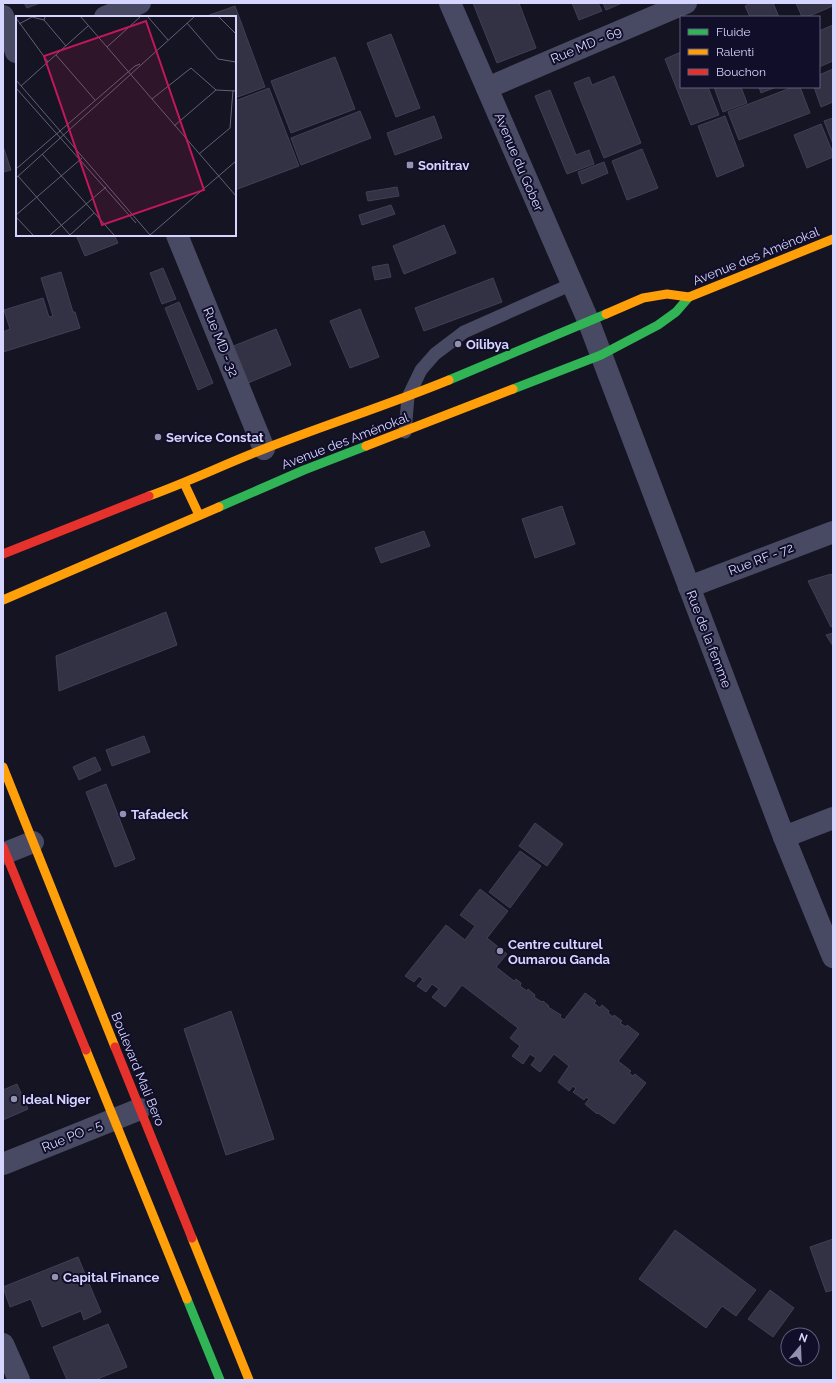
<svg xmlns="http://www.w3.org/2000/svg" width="836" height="1383" viewBox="0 0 836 1383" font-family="Raleway,sans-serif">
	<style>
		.building { fill: #333244; stroke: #403f56 }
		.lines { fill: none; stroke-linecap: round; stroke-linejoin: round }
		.lane { stroke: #484a63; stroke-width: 13 }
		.street { stroke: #484a63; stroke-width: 22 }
		.fast { stroke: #30b455; stroke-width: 9 }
		.slow { stroke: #ff9f0a; stroke-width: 9 }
		.jam { stroke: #e5322d; stroke-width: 9 }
		.poi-dot { fill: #9291b2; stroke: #100e28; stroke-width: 1.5 }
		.labels { text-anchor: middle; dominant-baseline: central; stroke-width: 4; stroke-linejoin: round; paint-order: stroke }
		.street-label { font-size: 13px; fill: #d6d5ff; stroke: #100e28 }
		.poi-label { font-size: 13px; font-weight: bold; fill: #d6d5ff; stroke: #100e28; text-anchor: start }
		.inset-road { fill: none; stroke: #62617a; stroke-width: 1 }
		.view { fill: #c2185b; fill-opacity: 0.15; stroke: #c2185b; stroke-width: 2 }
		.inset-edge { fill: none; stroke: #d6d5ff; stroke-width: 2 }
	</style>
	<rect width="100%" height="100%" fill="#151422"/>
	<g class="building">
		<path d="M24 3H40L27 8Z"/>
		<path d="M473 3H519L536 48 497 63Z"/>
		<path d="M572 3H598L602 11 579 20Z"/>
		<path d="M603 3H622L606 10Z"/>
		<path d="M751 3H773L779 17H750L745 6Z"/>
		<path d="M796 3H833V6L807 17H802Z"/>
		<path d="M235 6 265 87 235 98V17H204Z"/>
		<path d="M833 25V61L819 67V31Z"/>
		<path d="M391 34 420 108 396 117 367 43Z"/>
		<path d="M681 52V87H708L719 115 691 125 665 59Z"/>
		<path d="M335 57 355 109 291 133 271 81Z"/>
		<path d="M833 69V102L821 107 814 87H819V75Z"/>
		<path d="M614 76 641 143 604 158 574 83 589 77 592 85Z"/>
		<path d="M714 87H741L747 103 723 112Z"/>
		<path d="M759 87H776L761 93Z"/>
		<path d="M793 87H800L810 113 739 140 728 112Z"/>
		<path d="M269 88 299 166 235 190V101Z"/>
		<path d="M550 90 576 155 589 150 594 164 567 174 535 96Z"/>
		<path d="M360 111 371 138 301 165 291 138Z"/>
		<path d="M434 116 442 138 395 155 387 133Z"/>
		<path d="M725 116 744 166 717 177 698 126Z"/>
		<path d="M833 118V144L824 121Z"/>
		<path d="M821 124 833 153V157L807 168 794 135Z"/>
		<path d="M3 146 11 170 3 172Z"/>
		<path d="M642 149 658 188 627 200 612 161Z"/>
		<path d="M604 162 608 173 582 184 578 172Z"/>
		<path d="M397 187 399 196 368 201 366 192Z"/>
		<path d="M391 205 395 214 362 225 359 215Z"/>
		<path d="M444 225 456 253 404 274 393 246Z"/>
		<path d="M76 235H114L118 243 85 256Z"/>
		<path d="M388 264 391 277 375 280 372 267Z"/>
		<path d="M163 268 176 299 162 304 150 273Z"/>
		<path d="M61 272 73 312H75L80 328 3 352V332L10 329 4 310 43 298 49 317 53 316 41 278Z"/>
		<path d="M493 278 502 302 424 331 415 308Z"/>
		<path d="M179 302 213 383 198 390 165 308Z"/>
		<path d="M360 309 379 357 350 368 330 321Z"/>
		<path d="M276 329 291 365 241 386 226 349Z"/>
		<path d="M562 506 575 544 535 558 522 519Z"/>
		<path d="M424 531 430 546 381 563 375 548Z"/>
		<path d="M831 574 833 577V626L831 627 808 581Z"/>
		<path d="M166 612 177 645 59 691 56 656Z"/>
		<path d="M833 633V646L826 635Z"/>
		<path d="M144 736 150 752 112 766 106 750Z"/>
		<path d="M95 757 101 770 79 780 73 767Z"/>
		<path d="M106 784 135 859 115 867 86 792Z"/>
		<path d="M535 823 563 844 547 866 519 846Z"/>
		<path d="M520 851 541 866 510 908 489 892Z"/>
		<path d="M480 889 508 911 487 938 507 954 496 967 514 981 516 979 521 983 520 986 527 991 528 989 535 995 534 997 542 1002 543 1001 549 1006 548 1007 561 1015 560 1017 564 1020 585 993 596 1001 594 1003 600 1008 602 1005 609 1011 608 1013 613 1017 614 1015 622 1021 620 1023 626 1027 627 1025 639 1034 618 1061 631 1071 629 1073 633 1076 635 1074 646 1083 614 1124 598 1113 597 1114 585 1104 589 1099 586 1097 584 1100 573 1092 576 1089 573 1086 569 1091 558 1082 569 1066 554 1054 540 1072 531 1065 536 1058 530 1054 523 1064 512 1056 520 1046 510 1038 518 1028 462 985 445 1007 432 997 439 989 432 984 426 992 417 986 423 979 419 976 414 982 405 976 446 925 465 940 475 926 460 915Z"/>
		<path d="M231 1011 274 1139 226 1155 184 1029Z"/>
		<path d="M17 1084 28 1109 3 1120V1090Z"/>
		<path d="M675 1230 756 1290 736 1316 722 1306 706 1328 639 1279Z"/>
		<path d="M833 1239V1290L826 1292 810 1247Z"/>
		<path d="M78 1257 101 1312 84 1320 81 1311 42 1327 31 1299 10 1307 3 1287Z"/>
		<path d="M770 1290 794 1308 773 1337 748 1319Z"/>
		<path d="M108 1324 127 1367 95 1380H67L53 1347Z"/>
	</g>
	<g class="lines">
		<path class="lane" d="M405 432 408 397 421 370 435 354 464 332 572 284"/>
		<g class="street">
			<path d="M450 3 588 320 784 837 833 957"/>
			<path d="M3 16 16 52"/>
			<path d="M105 17 140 3"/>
			<path d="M487 88 686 3"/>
			<path d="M177 235 264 449"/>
			<path d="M689 587 833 532"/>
			<path d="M784 837 833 818"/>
			<path d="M3 854 33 842"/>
			<path d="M3 1164 140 1109"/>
			<path d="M3 1344 19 1380"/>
		</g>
		<g class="fast">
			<path d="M449 380 606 314"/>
			<path d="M513 389 601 355 658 325 676 312 689 297"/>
			<path d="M219 507 304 470 366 446"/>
			<path d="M187 1299 220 1380"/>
		</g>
		<g class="slow">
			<path d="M606 314 643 298 667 294 689 297 833 239"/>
			<path d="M366 446 513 389"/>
			<path d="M184 483 199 515"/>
			<path d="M149 496C188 482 225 464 264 449 325 425 388 405 449 380"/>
			<path d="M3 600 219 507"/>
			<path d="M3 767 115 1047"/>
			<path d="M86 1050 187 1299"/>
			<path d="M192 1238 249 1380"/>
		</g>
		<g class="jam">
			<path d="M3 554 149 496"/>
			<path d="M3 847 86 1050"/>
			<path d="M115 1047 192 1238"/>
		</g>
	</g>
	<g class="poi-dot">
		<rect x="406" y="161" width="8" height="8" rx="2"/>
		<circle cx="458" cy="344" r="4"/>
		<circle cx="158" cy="437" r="4"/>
		<circle cx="123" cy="814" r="4"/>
		<circle cx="500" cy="951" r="4"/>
		<circle cx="14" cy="1099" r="4"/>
		<circle cx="55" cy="1277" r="4"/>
	</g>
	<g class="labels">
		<g class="street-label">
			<text transform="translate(586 45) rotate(-23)">Rue MD - 69</text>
			<text transform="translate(519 162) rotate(67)">Avenue du Gober</text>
			<text transform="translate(756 256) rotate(-22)">Avenue des Aménokal</text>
			<text transform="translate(221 342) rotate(68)">Rue MD - 32</text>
			<text transform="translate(345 441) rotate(-21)">Avenue des Aménokal</text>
			<text transform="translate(761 559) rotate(-21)">Rue RF - 72</text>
			<text transform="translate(709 639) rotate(69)">Rue de la femme</text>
			<text transform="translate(138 1069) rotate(68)">Boulevard Mali Bero</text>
			<text transform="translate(72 1136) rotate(-22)">Rue PO - 5</text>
		</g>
		<g class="poi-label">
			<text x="418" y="165">Sonitrav</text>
			<text x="466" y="344">Oilibya</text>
			<text x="166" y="437">Service Constat</text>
			<text x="131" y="814">Tafadeck</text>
			<text x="508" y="944">Centre culturel<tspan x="508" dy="15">Oumarou Ganda</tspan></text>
			<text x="22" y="1099">Ideal Niger</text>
			<text x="63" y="1277">Capital Finance</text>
		</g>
	</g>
	<g transform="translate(16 16)">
		<rect width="220" height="220" fill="#151422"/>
		<path class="inset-road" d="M65 1 220 180M132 1 152 24M203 1 220 18M0 2 32 46M28 4 50 30M171 7 202 43 220 46M3 8 16 1 28 4 29 1M91 31 124 1M40 39 79 84M0 64 134 219M5 70 72 10M0 72 120 207M136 83 175 52 200 74M158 110 200 74 220 75M26 138 98 219M183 138 214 112 217 74M0 153 119 50 124 48M2 160 54 219M0 162 178 1M0 199 66 142M0 201 17 219M34 219 90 171M54 219 78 197M134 219 220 145"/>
		<path class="view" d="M130 5 188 174 86 209 28 40Z"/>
		<rect width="220" height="220" class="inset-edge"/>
	</g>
	<rect width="836" height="1383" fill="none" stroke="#d6d5ff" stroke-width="8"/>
	<rect x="680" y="16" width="140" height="72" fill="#100e28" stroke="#5f5e7e"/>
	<rect x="688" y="29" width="20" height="6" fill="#30b455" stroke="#5f5e7e"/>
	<text x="716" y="36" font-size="12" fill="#d6d5ff">Fluide</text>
	<rect x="688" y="49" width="20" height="6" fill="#ff9f0a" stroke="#5f5e7e"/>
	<text x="716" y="56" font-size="12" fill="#d6d5ff">Ralenti</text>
	<rect x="688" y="69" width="20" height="6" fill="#e5322d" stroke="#5f5e7e"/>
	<text x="716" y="76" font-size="12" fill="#d6d5ff">Bouchon</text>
	<g transform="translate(800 1347) rotate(19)"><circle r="19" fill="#100e28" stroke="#5f5e7e"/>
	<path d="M0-3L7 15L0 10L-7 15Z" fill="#9291b2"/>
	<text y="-6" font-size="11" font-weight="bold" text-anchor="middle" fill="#d6d5ff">N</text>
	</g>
</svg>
